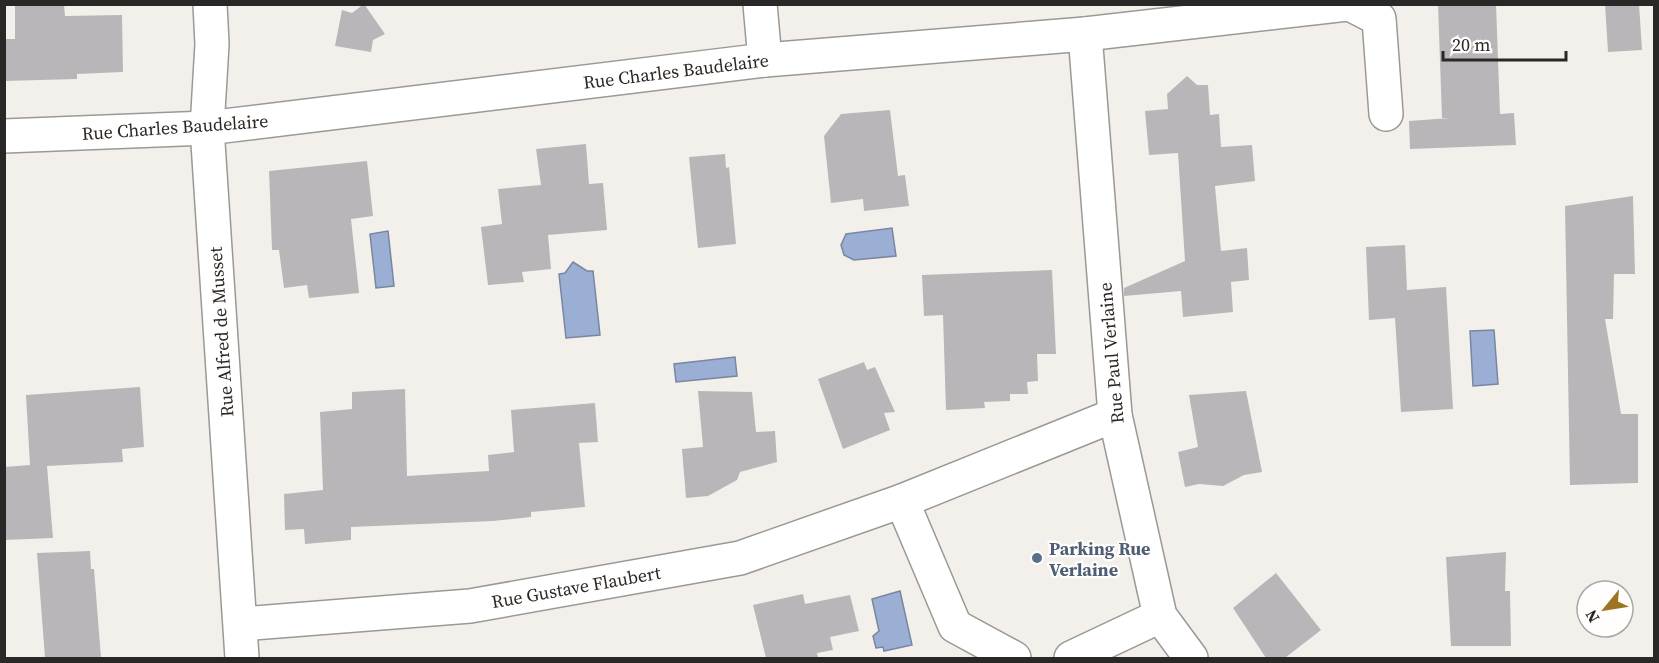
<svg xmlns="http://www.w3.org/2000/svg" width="1659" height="663" viewBox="0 0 1659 663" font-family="'Source Serif 4',serif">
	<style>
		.water { fill: #9baed4; stroke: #7986a0; stroke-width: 1.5 }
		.building { fill: #b9b6b9 }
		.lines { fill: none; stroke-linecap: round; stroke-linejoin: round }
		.minor-casing { stroke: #9b9995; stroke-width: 36 }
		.minor { stroke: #fff; stroke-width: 33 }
		.service-dot { fill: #5c6f8a; stroke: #fffefc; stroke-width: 2 }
		.labels { text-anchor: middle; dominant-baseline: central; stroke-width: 4.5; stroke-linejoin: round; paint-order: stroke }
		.street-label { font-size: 18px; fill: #292827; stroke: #fffefc }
		.service-label { font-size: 18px; font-weight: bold; fill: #4e5e75; stroke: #fffefc; text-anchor: start }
	</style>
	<rect width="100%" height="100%" fill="#f3f0ec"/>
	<g class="water">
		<path d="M892 228 896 256 854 260 844 255 841 245 846 234Z"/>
		<path d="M388 231 394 286 376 288 370 234Z"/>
		<path d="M573 262 587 271H593L600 335 566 338 559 274 565 273Z"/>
		<path d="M1494 330 1498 384 1473 386 1470 331Z"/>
		<path d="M735 357 737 376 676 382 674 364Z"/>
		<path d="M900 591 912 645 884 651 883 647 876 648 873 636 879 631 872 599Z"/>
	</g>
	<g class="building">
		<path d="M15 4H64L65 16 122 15 123 72 77 74V79L4 81V39H15Z"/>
		<path d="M364 4 385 34 373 40 371 52 335 46 342 10 352 13Z"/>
		<path d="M1438 4H1496L1500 114 1514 113 1516 145 1410 149 1409 121 1450 118H1442Z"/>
		<path d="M1605 4H1639L1642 50 1608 52Z"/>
		<path d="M1187 76 1197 85H1208L1210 115 1219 114 1221 147 1252 145 1255 181 1215 186 1221 251 1247 248 1249 280 1231 282 1233 312 1183 317 1181 291 1124 296V288L1185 261 1178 153 1149 155 1145 111 1168 109 1167 94Z"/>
		<path d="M890 110 898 176 905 175 909 206 864 211 863 199 831 203 824 136 841 114Z"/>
		<path d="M586 144 589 184 603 183 607 230 548 235 551 269 522 272 524 282 488 285 481 227 502 224 498 189 541 185 536 149Z"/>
		<path d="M725 154 726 168 729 167 736 244 698 248 689 157Z"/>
		<path d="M367 161 373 216 351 219 359 293 309 298 307 285 284 288 279 250H272L269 171Z"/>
		<path d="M1633 196 1635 274H1614L1613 319H1605L1621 414H1638V483L1570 485 1565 206Z"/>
		<path d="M1405 245 1407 290 1446 287 1453 409 1401 412 1395 318 1369 320 1366 247Z"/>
		<path d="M1052 270 1056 354H1037L1038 381 1027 382 1028 394H1010V401L984 402 985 408 946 410 943 315 924 316 922 275Z"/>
		<path d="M864 362 867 370 875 367 895 412 884 413 890 430 843 449 818 379Z"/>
		<path d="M140 387 144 447 122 449 123 462 47 466 53 538 4 540V467L30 465 26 395Z"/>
		<path d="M405 389 407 476 489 471 488 455 514 452 511 410 595 403 598 442 579 443 585 507 531 512V517L493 521 351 527V540L305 544 304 529 285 530 284 494 323 490 320 412 352 409V392Z"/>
		<path d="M698 391 752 392 756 432 775 431 777 462 740 472 737 480 708 496 686 498 682 449 703 447Z"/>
		<path d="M1246 391 1262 472 1244 475 1223 486 1199 484 1185 487 1178 452 1198 447 1189 395Z"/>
		<path d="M90 551 91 569H94L101 658H45L37 553Z"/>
		<path d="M1506 552 1505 591H1510L1511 646H1451L1446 557Z"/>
		<path d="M1276 573 1321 630 1285 658H1266L1233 608Z"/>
		<path d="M803 594 805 604 850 595 859 631 830 637 833 650 817 653 818 658H766L753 605Z"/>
	</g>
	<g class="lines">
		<defs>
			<g id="minor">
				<path d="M210 4 212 44 207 128 242 658"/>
				<path d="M760 4 765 60"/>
				<path d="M1350 4 1379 19 1386 114"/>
				<path d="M1085 34 1115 415 1160 616 1191 658"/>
				<path d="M4 136 207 128 765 60 1085 34 1347 4"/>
				<path d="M902 501 955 626 1014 658"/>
				<path d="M241 624 470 606 740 558 902 501 1115 415"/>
				<path d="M1071 658 1160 616"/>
			</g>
		</defs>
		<use href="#minor" class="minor-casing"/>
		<use href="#minor" class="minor"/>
	</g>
	<circle class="service-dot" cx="1037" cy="558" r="6"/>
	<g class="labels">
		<g class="street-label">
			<text transform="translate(676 71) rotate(-7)">Rue Charles Baudelaire</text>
			<text transform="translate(175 127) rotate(-4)">Rue Charles Baudelaire</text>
			<text transform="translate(221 332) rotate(-94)">Rue Alfred de Musset</text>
			<text transform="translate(1111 353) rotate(-95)">Rue Paul Verlaine</text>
			<text transform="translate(576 587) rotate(-10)">Rue Gustave Flaubert</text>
		</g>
		<g class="service-label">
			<text x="1049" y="548">Parking Rue<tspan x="1049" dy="21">Verlaine</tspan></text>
		</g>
	</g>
	<rect width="1659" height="663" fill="none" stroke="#292827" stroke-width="12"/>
	<g transform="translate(1605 609) rotate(240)"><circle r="28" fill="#fffefc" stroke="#a9a8a7" stroke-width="1.5"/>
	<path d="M0-4.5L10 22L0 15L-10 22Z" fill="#9d7422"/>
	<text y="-9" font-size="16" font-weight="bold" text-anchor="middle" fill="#292827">N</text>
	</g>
	<path d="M1443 51v9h123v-9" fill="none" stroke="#292827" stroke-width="3"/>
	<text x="1452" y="51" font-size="18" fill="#292827" stroke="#fffefc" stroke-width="4.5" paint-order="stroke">20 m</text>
</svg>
